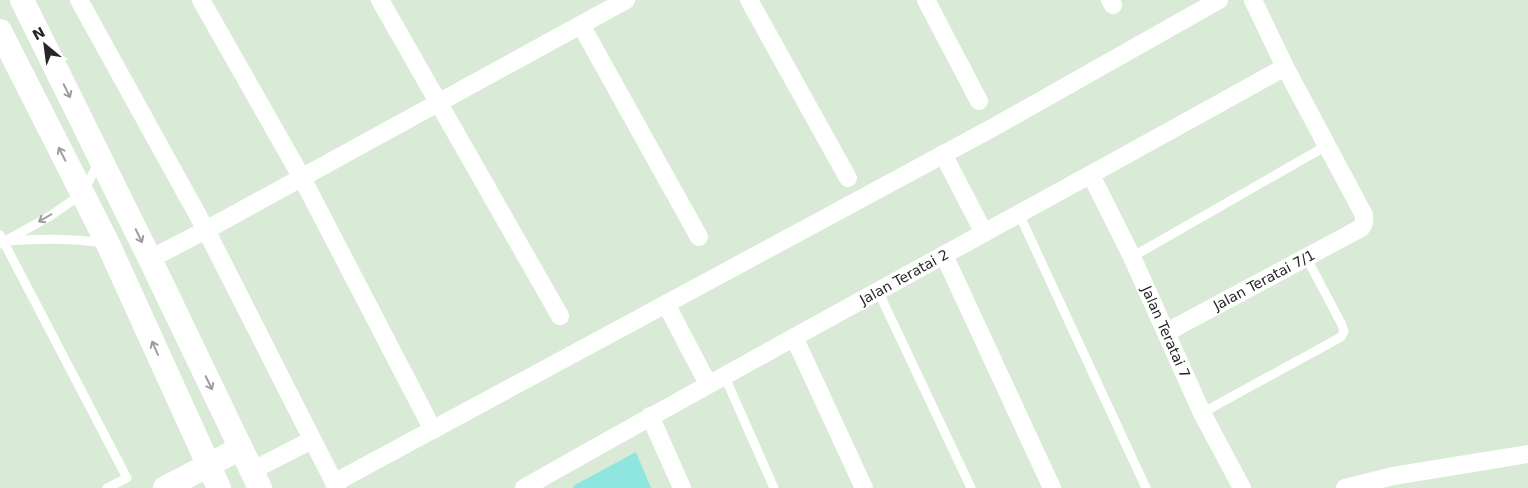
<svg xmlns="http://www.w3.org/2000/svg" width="1528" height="488" viewBox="0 0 1528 488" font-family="'DejaVu Sans',sans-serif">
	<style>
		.green { fill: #8fe5e0 }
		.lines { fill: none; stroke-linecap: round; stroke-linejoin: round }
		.lane { stroke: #fff; stroke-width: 9 }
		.street { stroke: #fff; stroke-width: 18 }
		.secondary { stroke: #fff; stroke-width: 24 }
		.oneway { stroke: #9d9d9d }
		.labels { text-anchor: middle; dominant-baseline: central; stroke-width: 4; stroke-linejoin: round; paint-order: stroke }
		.street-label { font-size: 14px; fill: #262626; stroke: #fff }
	</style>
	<rect width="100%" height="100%" fill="#d9ebd6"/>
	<path class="green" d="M636 452 651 488H574L573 486Z"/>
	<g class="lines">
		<g class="lane">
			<path d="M1019 214 1146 488"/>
			<path d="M0 235 127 478 107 488"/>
			<path d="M8 241C43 238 71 238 105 243"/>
			<path d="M0 244 50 216 82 194 99 162"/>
			<path d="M1132 257 1326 146"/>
			<path d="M878 291 971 488"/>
			<path d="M724 375 774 488"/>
			<path d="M1202 413 1341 337 1344 331 1341 323 1306 257"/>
		</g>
		<g class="street">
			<path d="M79 0 206 230 337 488"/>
			<path d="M201 0 302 178 433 430"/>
			<path d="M380 0 560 316"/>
			<path d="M749 0 848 178"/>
			<path d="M926 0 979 101"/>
			<path d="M1110 0 1113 5"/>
			<path d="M581 25 699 237"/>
			<path d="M943 154 984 233"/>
			<path d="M1091 175 1132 257 1202 413 1242 488"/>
			<path d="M944 255 1052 488"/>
			<path d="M150 259 206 230 626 0"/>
			<path d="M666 304 708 384"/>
			<path d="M1167 332 1361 228 1364 223V215L1285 67 1253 0"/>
			<path d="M794 337 864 488"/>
			<path d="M650 416 682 488"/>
			<path d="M251 471 312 440"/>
			<path d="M334 483 994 127 1219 0"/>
			<path d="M524 488C776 345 1032 208 1285 67"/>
			<path d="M1345 488 1393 476 1528 454"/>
		</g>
		<g class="secondary">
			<path d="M22 0 150 259 260 488"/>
			<path d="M0 31 108 244 219 488"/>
			<path d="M165 488 241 448"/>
		</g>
	</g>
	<defs><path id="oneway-shaft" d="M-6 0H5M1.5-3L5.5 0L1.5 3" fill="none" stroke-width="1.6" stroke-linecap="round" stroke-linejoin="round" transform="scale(1.25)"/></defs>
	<g class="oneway">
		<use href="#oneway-shaft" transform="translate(67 91) rotate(64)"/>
		<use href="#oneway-shaft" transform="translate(62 154) rotate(-117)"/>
		<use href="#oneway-shaft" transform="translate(45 218) rotate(150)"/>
		<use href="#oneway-shaft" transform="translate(139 236) rotate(64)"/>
		<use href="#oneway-shaft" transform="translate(155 348) rotate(-114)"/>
		<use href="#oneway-shaft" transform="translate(209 383) rotate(64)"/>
	</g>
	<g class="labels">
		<g class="street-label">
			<text transform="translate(904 277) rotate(-29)">Jalan Teratai 2</text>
			<text transform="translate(1264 280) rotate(-28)">Jalan Teratai 7/1</text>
			<text transform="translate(1166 332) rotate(66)">Jalan Teratai 7</text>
		</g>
	</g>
	<g transform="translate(45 45) rotate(331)" stroke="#ffffff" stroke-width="4" paint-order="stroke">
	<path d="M0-4L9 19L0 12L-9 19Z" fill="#262626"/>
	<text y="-8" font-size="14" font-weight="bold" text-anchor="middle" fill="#262626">N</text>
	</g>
</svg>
